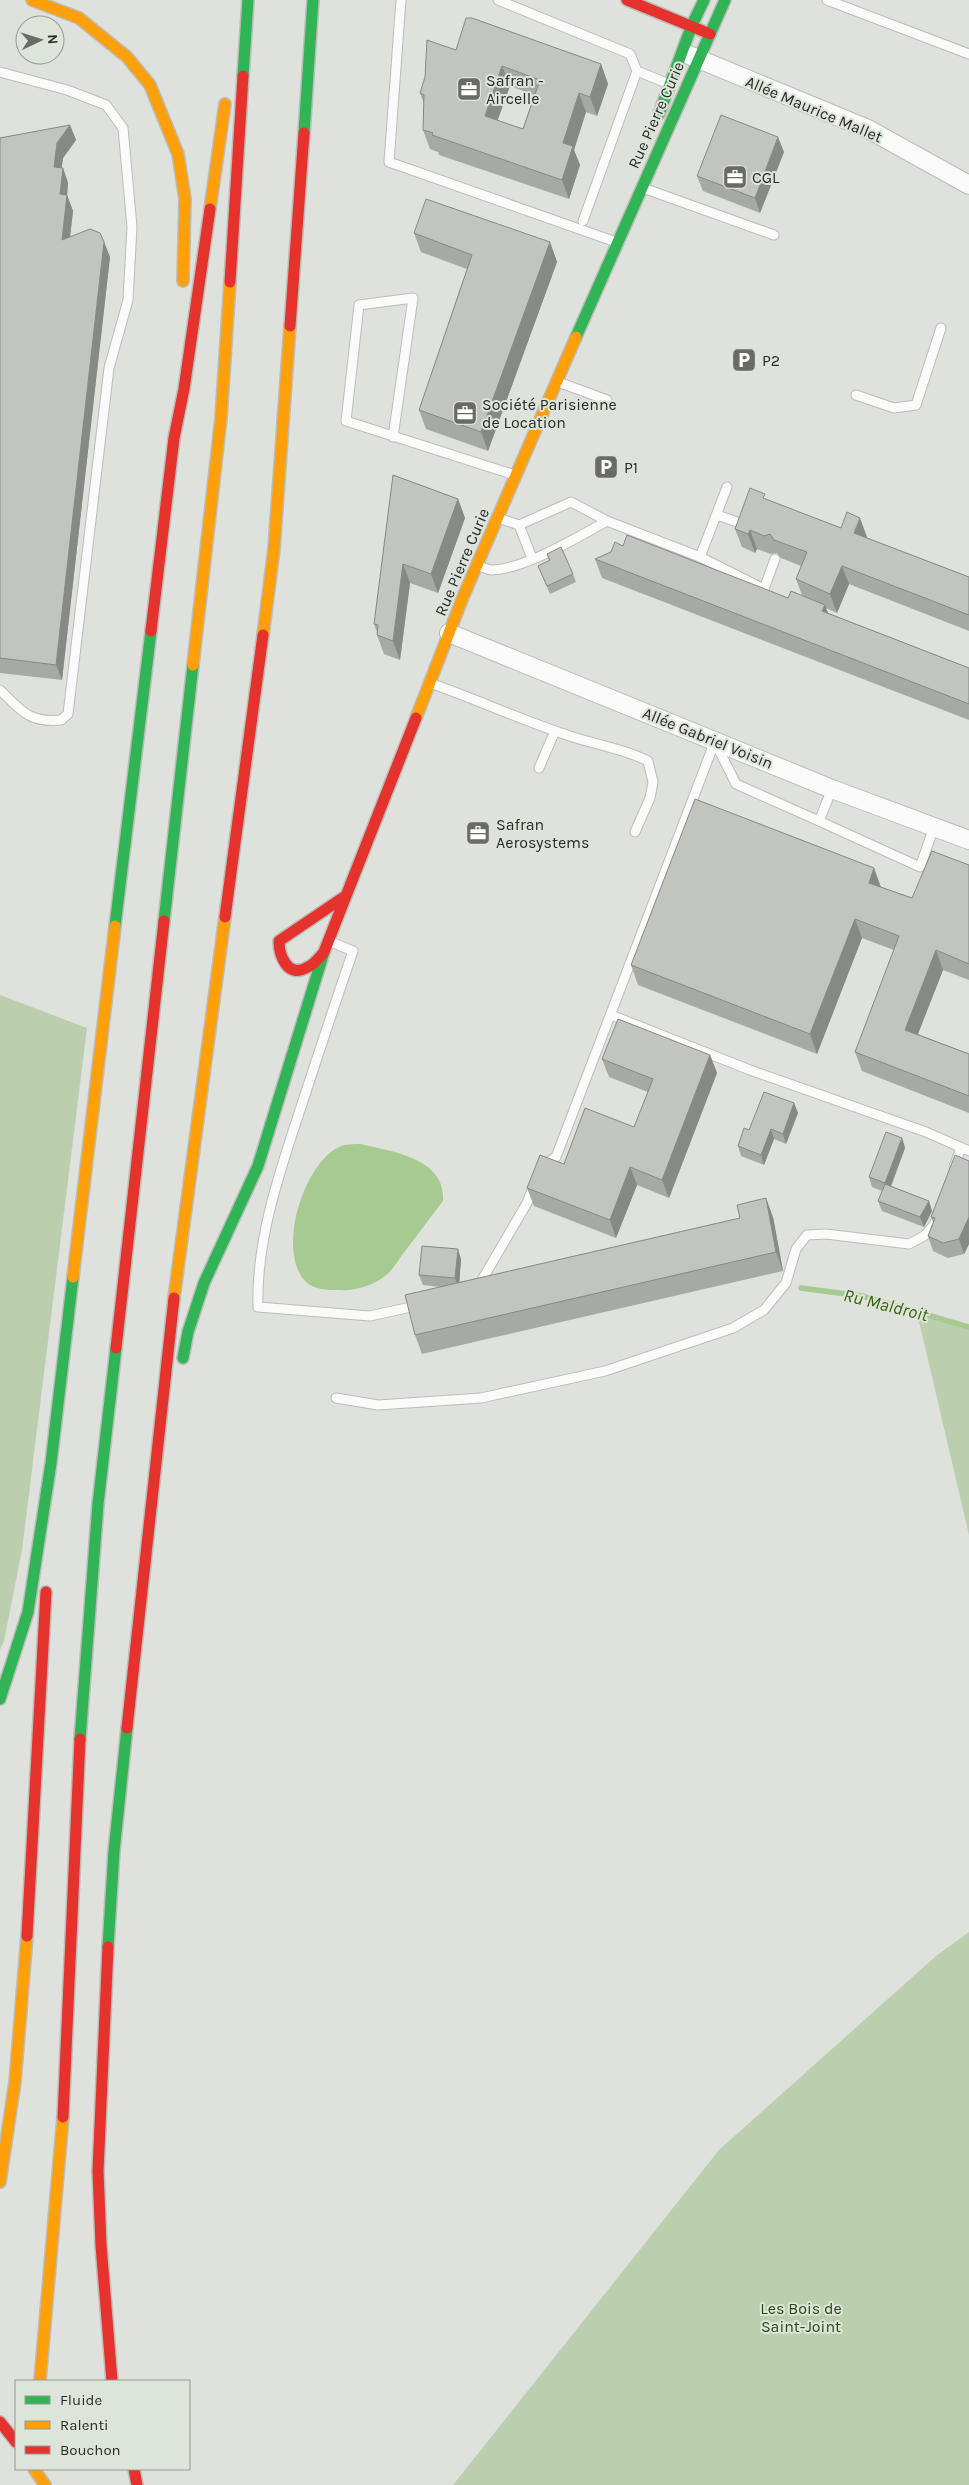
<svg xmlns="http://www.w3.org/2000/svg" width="969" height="2485" viewBox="0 0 969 2485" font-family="Karla,sans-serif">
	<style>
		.green { fill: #bbcfaf }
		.water { fill: #a7ca90 }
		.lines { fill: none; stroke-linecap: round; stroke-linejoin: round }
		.stream { stroke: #a7ca90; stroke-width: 5.5 }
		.lane-casing { stroke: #bbbdb9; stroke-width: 11 }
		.street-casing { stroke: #bbbdb9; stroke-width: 20 }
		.fast-casing { stroke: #bbbdb9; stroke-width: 14 }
		.slow-casing { stroke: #bbbdb9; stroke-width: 14 }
		.jam-casing { stroke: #bbbdb9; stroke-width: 14 }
		.lane { stroke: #fafafa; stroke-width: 9 }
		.street { stroke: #fafafa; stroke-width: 18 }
		.fast { stroke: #30b455; stroke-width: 11 }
		.slow { stroke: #ff9f0a; stroke-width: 11 }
		.jam { stroke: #e5322d; stroke-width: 11 }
		.wall { fill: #a6a9a4; fill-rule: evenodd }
		.shaded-wall { fill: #878986 }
		.building { fill: #c1c4bf; stroke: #878986; fill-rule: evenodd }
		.labels { text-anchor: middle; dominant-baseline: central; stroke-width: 4; stroke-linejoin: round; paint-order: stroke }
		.poi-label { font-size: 16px; fill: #282b27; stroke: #dde4d9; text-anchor: start }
		.street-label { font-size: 16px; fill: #282b27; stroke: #dde4d9 }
		.park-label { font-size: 16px; fill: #29480e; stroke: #dde4d9 }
		.water-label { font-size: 18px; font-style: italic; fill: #36620b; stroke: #dde4d9 }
	</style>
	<rect width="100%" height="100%" fill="#dee1dc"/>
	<g class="green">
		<path d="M0 995 87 1028 22 1550 4 1641 0 1650Z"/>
		<path d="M918 1317 969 1324V1535Z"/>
		<path d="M969 1932V2485H453L719 2150 936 1956Z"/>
	</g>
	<path class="water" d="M361 1144C393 1152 446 1158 443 1201 429 1219 416 1237 402 1255 397 1262 392 1271 385 1276 373 1286 354 1291 339 1290 328 1290 315 1290 306 1282 276 1252 303 1164 339 1147 345 1144 354 1144 361 1144Z"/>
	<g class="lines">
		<path class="stream" d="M801 1288 862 1296 969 1327"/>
		<defs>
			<g id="lane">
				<path d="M401 0 389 162 616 242"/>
				<path d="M498 0 630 54 637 71 669 84"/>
				<path d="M827 0 969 54"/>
				<path d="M0 72 67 90 106 105 123 128 132 227 128 300 109 368 68 714 61 720C28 723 21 710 0 690"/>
				<path d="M643 188 774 235"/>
				<path d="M583 221 637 71"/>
				<path d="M558 382 607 400"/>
				<path d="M856 395 894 408 916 405 941 328"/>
				<path d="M393 437 413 298 359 305 346 421 515 475"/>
				<path d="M717 515 743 524"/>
				<path d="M498 518 519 525 571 502 607 521"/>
				<path d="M519 525 532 558"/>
				<path d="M700 557 727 487"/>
				<path d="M477 565C482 567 488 570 492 570 525 569 578 537 607 521L700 557 764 589"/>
				<path d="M764 589 775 559"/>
				<path d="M430 683C476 699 521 720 567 735 595 745 623 748 648 761L653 782 650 798 635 832"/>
				<path d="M716 744 736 784 819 821 832 789"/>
				<path d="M539 768 555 731"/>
				<path d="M819 821 920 867 934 827"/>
				<path d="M331 942 353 951C335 1003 318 1055 301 1107 280 1171 256 1239 258 1307L370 1316 420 1305"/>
				<path d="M611 1015 750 1070 926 1132 969 1151"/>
				<path d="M542 1166 556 1157 715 741"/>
				<path d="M954 1167 961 1148"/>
				<path d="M479 1285 527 1203 534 1185"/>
				<path d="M336 1398 378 1405 481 1398 605 1371 733 1328 764 1310 786 1283 796 1249 807 1235 826 1234 909 1244 924 1236 934 1225 936 1220"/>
			</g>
			<g id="street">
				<path d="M689 55 868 129 969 185"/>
				<path d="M449 633 832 789 969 840"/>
			</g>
			<g id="fast">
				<path d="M243 76 248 0"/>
				<path d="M659 114 692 25 704 0"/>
				<path d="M304 133 313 0"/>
				<path d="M576 337 725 0"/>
				<path d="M164 921 193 665"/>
				<path d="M115 926 151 631"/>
				<path d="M183 1358 188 1332 204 1283 258 1166 324 952"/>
				<path d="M0 1699 28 1612 51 1463 73 1277"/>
				<path d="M80 1739 98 1504 116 1348"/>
				<path d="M108 1947 114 1851 127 1728"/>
			</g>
			<g id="slow">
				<path d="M32 0 79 18 127 57 150 85 178 154 185 199 183 281"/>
				<path d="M210 209 225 104"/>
				<path d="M263 635 274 549 290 326"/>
				<path d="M193 665 221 418 230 282"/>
				<path d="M416 718 463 597 576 337"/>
				<path d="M73 1277 115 926"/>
				<path d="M174 1298 225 917"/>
				<path d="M0 2182 15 2082 27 1936"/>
				<path d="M40 2381 63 2117"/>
				<path d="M34 2469 45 2485"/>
			</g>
			<g id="jam">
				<path d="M627 0 710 34"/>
				<path d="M230 282 243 76"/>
				<path d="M290 326 304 133"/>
				<path d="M151 631 174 438 184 389 210 209"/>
				<path d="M344 897 279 941C279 956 288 978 306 968 314 965 319 958 324 952L416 718"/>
				<path d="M225 917 263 635"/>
				<path d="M116 1348 164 921"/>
				<path d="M127 1728 174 1298"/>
				<path d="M27 1936 46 1592"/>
				<path d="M108 1947 98 2171 101 2245 112 2381"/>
				<path d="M63 2117 80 1739"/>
				<path d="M0 2422 16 2442"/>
				<path d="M134 2469 137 2485"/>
			</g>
		</defs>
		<use href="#lane" class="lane-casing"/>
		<use href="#street" class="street-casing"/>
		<use href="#fast" class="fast-casing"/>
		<use href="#slow" class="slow-casing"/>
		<use href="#jam" class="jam-casing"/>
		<use href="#lane" class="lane"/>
		<use href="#street" class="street"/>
		<use href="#fast" class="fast"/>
		<use href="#slow" class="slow"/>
		<use href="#jam" class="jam"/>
	</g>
	<g class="wall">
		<path d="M456 50 601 64 608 84 597 116 586 112 574 150 580 165 569 199 439 155 438 152 430 149 423 130 424 104 420 93ZM510 86 534 95 523 129 497 120Z"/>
		<path d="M70 125 76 140 63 158 61 168H63L68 183 67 195 73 211 70 237 104 242 110 257 62 680 0 673V138Z"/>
		<path d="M784 152 760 213 703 191 697 176Z"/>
		<path d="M414 233 550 242 557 262 488 451 426 429 419 410 467 269 421 252Z"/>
		<path d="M393 475 458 499 465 518 438 593 410 583 400 660 384 654 377 635V632L374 624Z"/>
		<path d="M767 500 841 528 867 537V538L969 577V631L849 584 837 613 826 608 828 613 969 668V720L602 578 595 559 623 546 788 598 802 595 796 579 801 566 781 558 777 553 771 554 757 549 755 553 742 547 735 529Z"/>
		<path d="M547 554 573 574 576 582 550 594 538 566 549 561Z"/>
		<path d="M969 865V980L943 970 918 1034 969 1054V1113L862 1071 855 1052 894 950 862 938 817 1054 638 985 631 965 874 868 881 887 912 898Z"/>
		<path d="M710 1055 717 1073 669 1198 637 1185 616 1238 534 1206 527 1188 564 1164 634 1127 648 1092 609 1077 602 1059Z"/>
		<path d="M794 1103 798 1113 786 1144 774 1139 764 1165 741 1156 738 1146 749 1130Z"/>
		<path d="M902 1138 905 1148 891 1187 929 1201 932 1211 924 1227 882 1211 878 1201 882 1191 872 1187 869 1177Z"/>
		<path d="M969 1161V1244L964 1254 948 1258 933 1251 928 1236 933 1222 931 1217Z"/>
		<path d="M773 1217 783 1271 422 1354 415 1335 440 1287 423 1285 419 1275 461 1259 459 1282Z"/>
	</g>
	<g class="shaded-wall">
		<path d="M601 64 608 84 597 116 590 97Z"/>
		<path d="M502 66 510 86 492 136 485 116Z"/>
		<path d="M579 93 586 112 574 150 580 165 569 199 562 180 563 143Z"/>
		<path d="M70 125 76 140 63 158 60 182 54 167 57 143Z"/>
		<path d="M778 137 784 152 760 213 755 198Z"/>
		<path d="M63 168 68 183 66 210 60 194Z"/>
		<path d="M67 195 73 211 68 255 62 240Z"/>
		<path d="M104 242 110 257 62 680 56 665Z"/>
		<path d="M550 242 557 262 488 451 481 432Z"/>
		<path d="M458 499 465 518 438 593 431 574Z"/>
		<path d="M860 518 867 537 861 551 854 533Z"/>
		<path d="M750 530 757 549 755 553 748 534Z"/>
		<path d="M403 564 410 583 400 660 393 641Z"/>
		<path d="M842 566 849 584 837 613 830 594Z"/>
		<path d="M825 605 832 624 822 611Z"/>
		<path d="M874 868 881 888 869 883Z"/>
		<path d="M855 919 862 938 817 1054 810 1034Z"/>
		<path d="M936 950 943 970 912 1049 905 1030Z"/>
		<path d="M710 1055 717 1073 669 1198 662 1180Z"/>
		<path d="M794 1103 798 1113 786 1144 783 1134Z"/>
		<path d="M771 1129 774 1139 764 1165 761 1155Z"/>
		<path d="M902 1138 905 1148 888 1193 885 1183Z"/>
		<path d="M630 1167 637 1185 616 1238 610 1220Z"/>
		<path d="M766 1198 773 1217 783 1271 776 1252Z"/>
		<path d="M929 1201 932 1211 924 1227 920 1217Z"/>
		<path d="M969 1217V1244L964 1254 959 1239Z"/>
		<path d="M458 1249 461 1259 459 1289 455 1278Z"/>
	</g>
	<g class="building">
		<path d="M466 18H472L601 64 590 97 579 93 563 143 573 146 562 180 432 135 433 133 423 130 424 95 420 93 425 77 427 40 456 50ZM502 66 540 80 523 129 485 116Z"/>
		<path d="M721 115 778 137 755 198 697 176Z"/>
		<path d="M70 125 57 143 54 167 63 168 60 194 67 195 62 240 90 229 100 233 104 242 56 665 0 658V138Z"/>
		<path d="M426 199 550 242 481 432 419 410 472 255 414 233Z"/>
		<path d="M393 475 458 499 431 574 403 564 393 641 377 635 378 625 374 624Z"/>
		<path d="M750 488 765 494 763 498 841 528 847 512 860 518 854 533 969 577V615L842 566 830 594 796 579 807 552 774 540 770 534 764 536 750 530 748 534 735 529Z"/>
		<path d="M627 535 788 598 791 591 825 605 822 611 969 668V704L595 559 611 552 615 542 623 546Z"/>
		<path d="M561 547 573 574 547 586 538 566 550 560 547 554Z"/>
		<path d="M695 799 874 868 869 883 912 898 932 851 969 865V964L936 950 905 1030 969 1054V1096L855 1052 899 936 855 919 810 1034 631 965Z"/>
		<path d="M618 1019 710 1055 662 1180 630 1167 610 1220 527 1188 540 1155 564 1164 585 1108 634 1127 653 1079 602 1059Z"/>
		<path d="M764 1092 794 1103 783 1134 771 1129 761 1155 738 1146 744 1128 749 1130Z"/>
		<path d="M886 1132 902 1138 885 1183 869 1177Z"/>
		<path d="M955 1155 969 1161V1217L959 1239 943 1243 928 1236 935 1218 931 1217Z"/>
		<path d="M885 1184 929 1201 920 1217 878 1201Z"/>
		<path d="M766 1198 776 1252 415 1335 405 1295 740 1218 737 1205Z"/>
		<path d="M422 1246 458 1249 455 1278 419 1275Z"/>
	</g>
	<defs>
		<symbol id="office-square" viewBox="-11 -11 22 22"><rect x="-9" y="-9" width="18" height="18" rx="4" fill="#686b66" stroke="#dde4d9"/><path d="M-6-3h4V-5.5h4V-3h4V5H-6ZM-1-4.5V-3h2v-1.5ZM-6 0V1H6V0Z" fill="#fff"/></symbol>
		<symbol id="parking-square" viewBox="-11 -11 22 22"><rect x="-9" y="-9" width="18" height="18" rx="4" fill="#686b66" stroke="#dde4d9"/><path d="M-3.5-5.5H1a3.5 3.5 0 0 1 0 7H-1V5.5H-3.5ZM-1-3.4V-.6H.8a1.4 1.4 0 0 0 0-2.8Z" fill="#fff"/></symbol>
	</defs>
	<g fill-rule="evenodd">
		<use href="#office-square" x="455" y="75" width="28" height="28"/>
		<use href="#office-square" x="721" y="163" width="28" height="28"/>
		<use href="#parking-square" x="730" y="346" width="28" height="28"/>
		<use href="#office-square" x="451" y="399" width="28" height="28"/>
		<use href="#parking-square" x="592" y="453" width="28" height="28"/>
		<use href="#office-square" x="464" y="819" width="28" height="28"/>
	</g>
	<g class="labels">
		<g class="poi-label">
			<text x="486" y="80">Safran -<tspan x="486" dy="18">Aircelle</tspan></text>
			<text x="752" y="177">CGL</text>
			<text x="762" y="360">P2</text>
			<text x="482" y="404">Société Parisienne<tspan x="482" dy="18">de Location</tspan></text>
			<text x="624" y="467">P1</text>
			<text x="496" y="824">Safran<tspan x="496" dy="18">Aerosystems</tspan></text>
		</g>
		<g class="street-label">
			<text transform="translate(814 109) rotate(23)">Allée Maurice Mallet</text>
			<text transform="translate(656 115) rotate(-66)">Rue Pierre Curie</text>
			<text transform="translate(462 562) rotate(-67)">Rue Pierre Curie</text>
			<text transform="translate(708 738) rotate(22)">Allée Gabriel Voisin</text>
		</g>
		<g class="park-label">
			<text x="801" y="2308">Les Bois de<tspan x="801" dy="18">Saint-Joint</tspan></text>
		</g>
		<g class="water-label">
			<text transform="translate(886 1305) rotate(14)">Ru Maldroit</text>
		</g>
	</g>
	<rect x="15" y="2380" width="175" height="90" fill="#dde4d9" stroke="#959a92"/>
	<rect x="25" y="2396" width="25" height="8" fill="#30b455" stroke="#959a92"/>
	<text x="60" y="2405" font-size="15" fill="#282b27">Fluide</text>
	<rect x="25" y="2421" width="25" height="8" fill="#ff9f0a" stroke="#959a92"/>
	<text x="60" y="2430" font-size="15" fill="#282b27">Ralenti</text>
	<rect x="25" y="2446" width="25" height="8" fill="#e5322d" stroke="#959a92"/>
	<text x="60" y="2455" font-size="15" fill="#282b27">Bouchon</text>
	<g transform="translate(40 40) rotate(86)"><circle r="24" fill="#dde4d9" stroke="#959a92"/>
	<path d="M0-4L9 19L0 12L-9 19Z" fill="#686b66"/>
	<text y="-8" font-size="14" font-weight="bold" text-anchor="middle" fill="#282b27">N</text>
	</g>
</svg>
